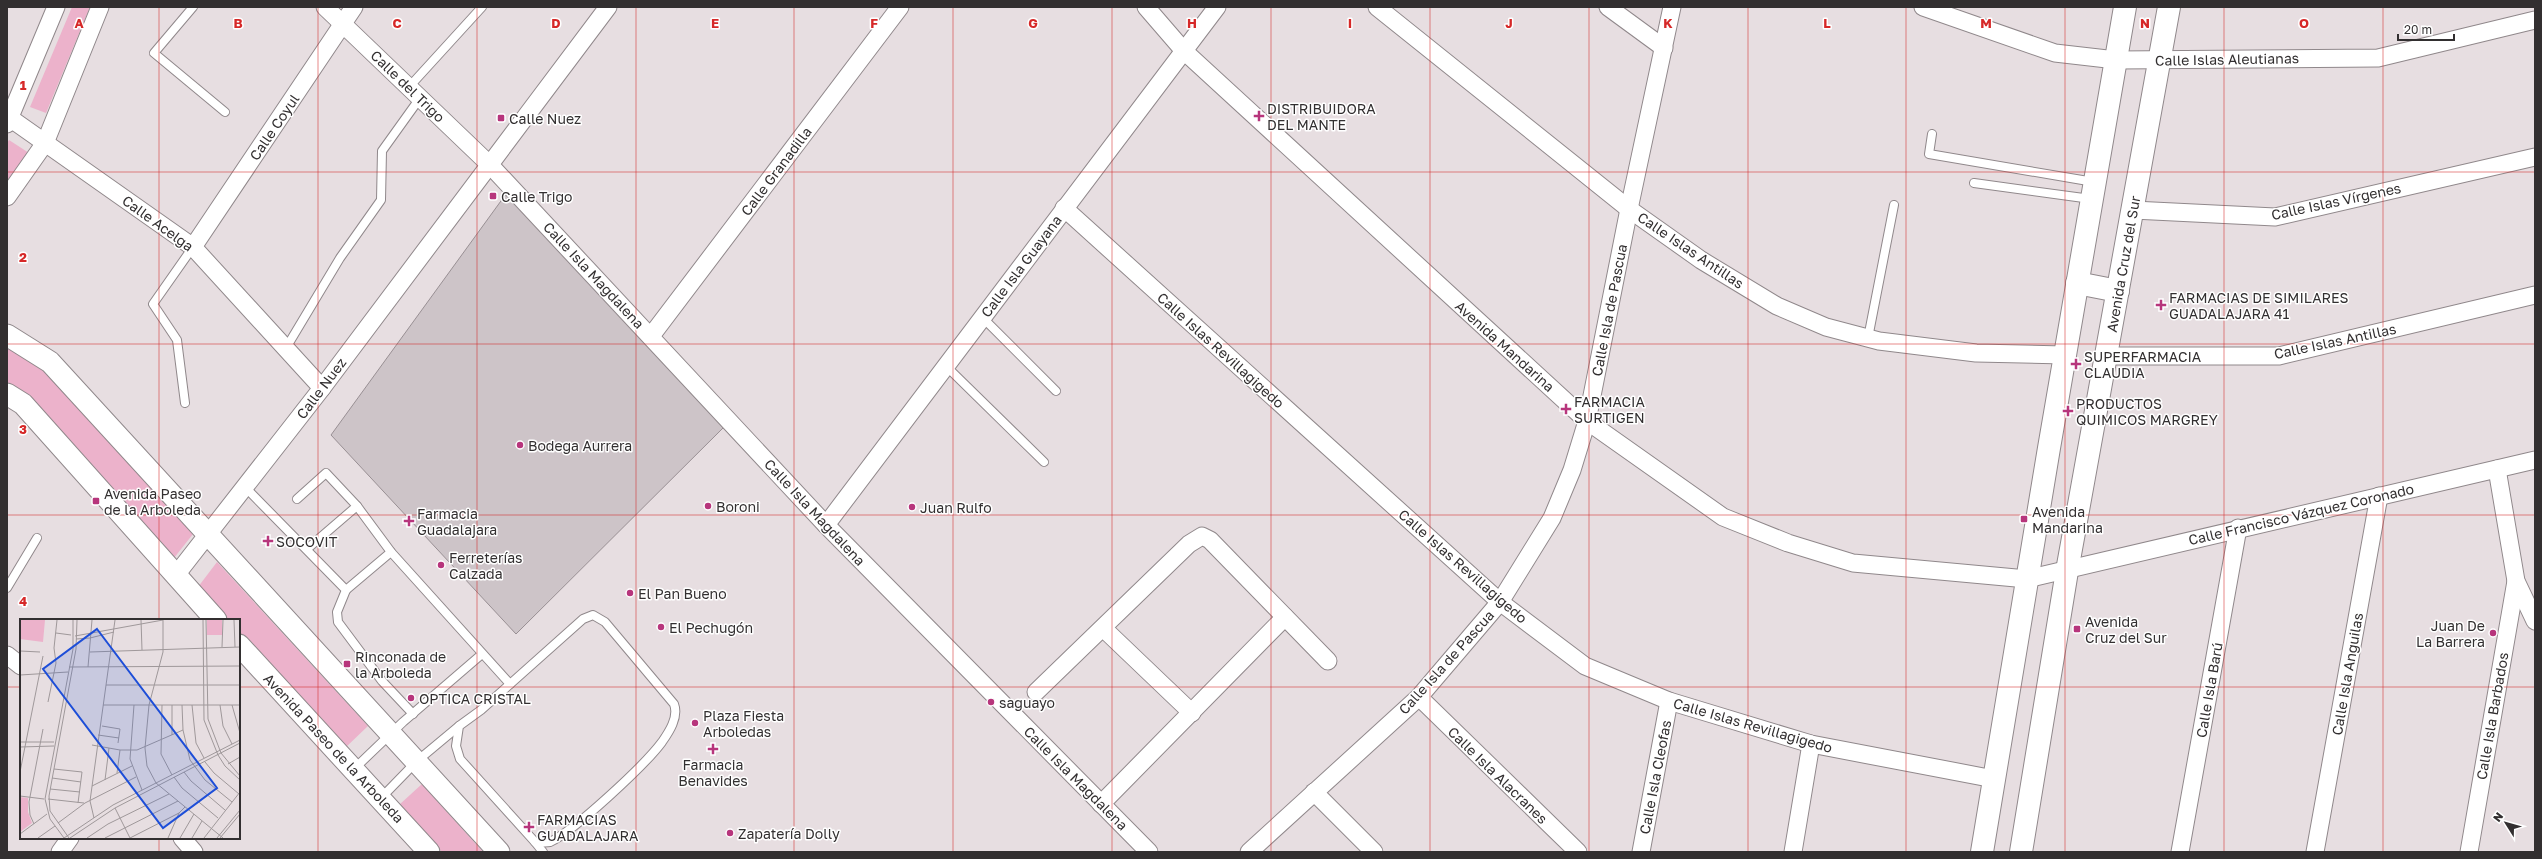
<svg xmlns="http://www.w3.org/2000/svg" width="2542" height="859" viewBox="0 0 2542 859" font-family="'Golos Text',sans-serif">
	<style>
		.green { fill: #ecb2cb }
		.building { fill: #cdc4c8; stroke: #988f93 }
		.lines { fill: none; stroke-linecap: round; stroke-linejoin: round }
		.service-casing { stroke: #90888b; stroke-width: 10 }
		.minor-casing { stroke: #90888b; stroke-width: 19 }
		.tertiary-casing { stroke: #90888b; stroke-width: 23 }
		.secondary-casing { stroke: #90888b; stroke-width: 24 }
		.service { stroke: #fff; stroke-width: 8 }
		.minor { stroke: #fff; stroke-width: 17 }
		.tertiary { stroke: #fff; stroke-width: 21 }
		.secondary { stroke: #fff; stroke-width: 22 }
		.grid { fill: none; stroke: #d62828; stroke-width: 1; stroke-opacity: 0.55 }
		.poi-dot { fill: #b7357c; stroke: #fff; stroke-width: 1.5 }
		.labels { text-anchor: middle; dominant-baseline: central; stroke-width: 3; stroke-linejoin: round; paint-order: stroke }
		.street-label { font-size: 14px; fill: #322f30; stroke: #fff }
		.poi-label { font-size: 14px; fill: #322f30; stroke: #fff; text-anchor: start }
		.inset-road { fill: none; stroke: #9f989a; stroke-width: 1 }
		.view { fill: #1d4ed8; fill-opacity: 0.15; stroke: #1d4ed8; stroke-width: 2 }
		.inset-edge { fill: none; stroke: #322f30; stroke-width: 2 }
		.grid-label { font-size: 13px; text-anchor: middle; font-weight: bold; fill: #d62828; stroke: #fff; stroke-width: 3; stroke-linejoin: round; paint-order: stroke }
	</style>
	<rect width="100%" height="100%" fill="#e7dee1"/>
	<g class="green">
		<path d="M72 7H90L46 113 30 107Z"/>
		<path d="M9 140 29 153 7 184V143Z"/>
		<path d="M7 346 47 372 193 534 174 558 29 397 7 382Z"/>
		<path d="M217 562 368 726 345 748 239 632V620H228L198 587Z"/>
		<path d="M422 784 483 852H442L399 805Z"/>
	</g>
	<path class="building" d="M506 194 725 426 516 634 331 435Z"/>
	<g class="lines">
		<defs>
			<g id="service">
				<path d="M193 7 154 53 225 112"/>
				<path d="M409 87 482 7"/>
				<path d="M1932 134 1929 154 2094 182"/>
				<path d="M1974 183 2091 199"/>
				<path d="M982 317 1056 391"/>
				<path d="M1868 338 1894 205"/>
				<path d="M286 348 340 258 381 200 382 151 420 98"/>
				<path d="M946 366 1044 462"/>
				<path d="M185 403 177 340 153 304 193 247"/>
				<path d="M245 487 346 590 337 612 338 622 382 681 413 714"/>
				<path d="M297 499 326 473 357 506 391 552 510 684"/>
				<path d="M307 549 357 506"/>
				<path d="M7 588 37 538"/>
				<path d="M346 590 391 552"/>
				<path d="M593 615 605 622 674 704C679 717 669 732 662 742 645 765 574 831 550 842 545 843 539 842 535 842L460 759 456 746 459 726 481 710 583 619Z"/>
				<path d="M354 769 403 722 482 654"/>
				<path d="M381 798 417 761 459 726"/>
				<path d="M535 842 543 852"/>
			</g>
			<g id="minor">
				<path d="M325 7 490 165 826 525 1149 852"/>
				<path d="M1146 7 1184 51 1587 421 1723 517 1788 543 1853 563 2027 579 2535 460"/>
				<path d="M1377 7 1629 209 1701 260 1777 306 1826 327 1879 341 1976 353 2065 355"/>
				<path d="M1608 7 1664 48"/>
				<path d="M1923 7 2055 53 2116 60 2378 58 2535 20"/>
				<path d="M7 116 193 247 322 388"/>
				<path d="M7 124 56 7"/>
				<path d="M7 197 45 143 100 7"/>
				<path d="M1064 208 1500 602 1585 666 1669 701 1811 744 1994 779"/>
				<path d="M2133 210 2275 217 2535 157"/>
				<path d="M193 247 354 7"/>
				<path d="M651 336 900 7"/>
				<path d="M2107 356H2279L2535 295"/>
				<path d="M2497 469 2516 581 2535 621"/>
				<path d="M826 525 1217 7"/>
				<path d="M176 575 322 388 608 7"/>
				<path d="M1103 628 1192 713"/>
				<path d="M7 655 21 666"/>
				<path d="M1036 692 1189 544 1202 536 1210 540 1328 661"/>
				<path d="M1419 697 1578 852"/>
				<path d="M1314 792 1374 852"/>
				<path d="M1101 804 1285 617"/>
				<path d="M182 838 194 852"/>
				<path d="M60 852 70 838"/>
				<path d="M1249 852 1419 697 1500 602 1552 518 1572 470 1587 421 1629 209 1672 7"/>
				<path d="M1641 852 1669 701"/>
				<path d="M1793 852 1811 744"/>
				<path d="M2180 852 2238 528"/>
				<path d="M2315 852 2379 496"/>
				<path d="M2469 852 2516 581"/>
			</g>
			<g id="tertiary">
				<path d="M7 335 50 362 499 852"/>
				<path d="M7 394 23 404 216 620"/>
				<path d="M239 645 429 852"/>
			</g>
			<g id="secondary">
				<path d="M2077 283 2118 291"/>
				<path d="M1982 852 2049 448 2125 7"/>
				<path d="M2021 852 2067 571 2169 7"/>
			</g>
		</defs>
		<use href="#service" class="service-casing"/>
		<use href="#minor" class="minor-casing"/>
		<use href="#tertiary" class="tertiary-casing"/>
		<use href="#secondary" class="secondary-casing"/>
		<use href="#service" class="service"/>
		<use href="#minor" class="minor"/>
		<use href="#tertiary" class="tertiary"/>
		<use href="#secondary" class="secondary"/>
	</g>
	<path class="grid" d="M159 7V620M318 7V852M477 7V852M636 7V852M794 7V852M953 7V852M1112 7V852M1271 7V852M1430 7V852M1589 7V852M1748 7V852M1906 7V852M2065 7V852M2224 7V852M2383 7V852M7 172H2535M7 344H2535M7 515H2535M7 687H21M239 687H2535M159 838V852"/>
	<g class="poi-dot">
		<path d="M1257 110h4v4h4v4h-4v4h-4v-4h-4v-4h4z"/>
		<rect x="497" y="114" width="8" height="8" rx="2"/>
		<rect x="489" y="192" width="8" height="8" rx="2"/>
		<path d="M2159 299h4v4h4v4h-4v4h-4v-4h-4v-4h4z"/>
		<path d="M2074 358h4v4h4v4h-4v4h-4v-4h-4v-4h4z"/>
		<path d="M1564 403h4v4h4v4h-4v4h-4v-4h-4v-4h4z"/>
		<path d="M2066 405h4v4h4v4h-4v4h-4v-4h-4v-4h4z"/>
		<circle cx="520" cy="445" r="4"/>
		<rect x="92" y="497" width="8" height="8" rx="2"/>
		<circle cx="708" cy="506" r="4"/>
		<circle cx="912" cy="507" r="4"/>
		<rect x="2020" y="515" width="8" height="8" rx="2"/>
		<path d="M407 515h4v4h4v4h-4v4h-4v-4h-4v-4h4z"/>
		<path d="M266 535h4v4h4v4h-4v4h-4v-4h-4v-4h4z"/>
		<circle cx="441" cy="565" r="4"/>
		<circle cx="630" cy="593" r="4"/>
		<circle cx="661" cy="627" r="4"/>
		<rect x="2073" y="625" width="8" height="8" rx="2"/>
		<circle cx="2493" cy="633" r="4"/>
		<rect x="343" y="660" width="8" height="8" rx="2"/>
		<circle cx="411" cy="698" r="4"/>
		<circle cx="991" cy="702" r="4"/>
		<circle cx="695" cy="723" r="4"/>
		<path d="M711 743h4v4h4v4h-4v4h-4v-4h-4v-4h4z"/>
		<path d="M527 821h4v4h4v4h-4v4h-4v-4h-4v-4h4z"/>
		<circle cx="730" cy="833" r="4"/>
	</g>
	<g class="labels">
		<g class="street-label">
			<text transform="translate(2227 59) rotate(-1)">Calle Islas Aleutianas</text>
			<text transform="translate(408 86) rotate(44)">Calle del Trigo</text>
			<text transform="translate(274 127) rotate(-56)">Calle Coyul</text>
			<text transform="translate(776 171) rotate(-53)">Calle Granadilla</text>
			<text transform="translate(2336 201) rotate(-12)">Calle Islas Vírgenes</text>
			<text transform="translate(158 223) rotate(36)">Calle Acelga</text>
			<text transform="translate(1691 250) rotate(34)">Calle Islas Antillas</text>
			<text transform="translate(2123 264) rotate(-80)">Avenida Cruz del Sur</text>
			<text transform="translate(1021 266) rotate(-53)">Calle Isla Guayana</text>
			<text transform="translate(594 275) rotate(47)">Calle Isla Magdalena</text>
			<text transform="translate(1609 310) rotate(-79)">Calle Isla de Pascua</text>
			<text transform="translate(2335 341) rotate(-12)">Calle Islas Antillas</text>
			<text transform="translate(1505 346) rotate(42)">Avenida Mandarina</text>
			<text transform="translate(1221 350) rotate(42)">Calle Islas Revillagigedo</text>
			<text transform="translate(321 388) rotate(-53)">Calle Nuez</text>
			<text transform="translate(815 512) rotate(47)">Calle Isla Magdalena</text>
			<text transform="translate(2301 514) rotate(-13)">Calle Francisco Vázquez Coronado</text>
			<text transform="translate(1463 566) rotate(41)">Calle Islas Revillagigedo</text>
			<text transform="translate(1446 662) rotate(-48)">Calle Isla de Pascua</text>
			<text transform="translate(2347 674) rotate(-80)">Calle Isla Anguilas</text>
			<text transform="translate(2209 690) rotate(-80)">Calle Isla Barú</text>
			<text transform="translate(2492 716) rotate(-80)">Calle Isla Barbados</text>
			<text transform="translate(1753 725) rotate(16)">Calle Islas Revillagigedo</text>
			<text transform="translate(334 748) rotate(47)">Avenida Paseo de la Arboleda</text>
			<text transform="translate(1498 775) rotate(44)">Calle Isla Alacranes</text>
			<text transform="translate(1655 777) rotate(-79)">Calle Isla Cleofas</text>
			<text transform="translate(1076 778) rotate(45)">Calle Isla Magdalena</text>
		</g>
		<g class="poi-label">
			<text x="1267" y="108">DISTRIBUIDORA<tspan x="1267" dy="16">DEL MANTE</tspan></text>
			<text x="509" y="118">Calle Nuez</text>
			<text x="501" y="196">Calle Trigo</text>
			<text x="2169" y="297">FARMACIAS DE SIMILARES<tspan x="2169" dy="16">GUADALAJARA 41</tspan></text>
			<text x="2084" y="356">SUPERFARMACIA<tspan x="2084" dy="16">CLAUDIA</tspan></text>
			<text x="1574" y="401">FARMACIA<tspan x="1574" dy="16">SURTIGEN</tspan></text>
			<text x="2076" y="403">PRODUCTOS<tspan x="2076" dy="16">QUIMICOS MARGREY</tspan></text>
			<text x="528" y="445">Bodega Aurrera</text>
			<text x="104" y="493">Avenida Paseo<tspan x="104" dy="16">de la Arboleda</tspan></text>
			<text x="716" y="506">Boroni</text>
			<text x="920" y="507">Juan Rulfo</text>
			<text x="2032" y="511">Avenida<tspan x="2032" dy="16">Mandarina</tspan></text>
			<text x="417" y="513">Farmacia<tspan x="417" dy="16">Guadalajara</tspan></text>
			<text x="276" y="541">SOCOVIT</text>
			<text x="449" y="557">Ferreterías<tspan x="449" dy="16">Calzada</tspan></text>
			<text x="638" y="593">El Pan Bueno</text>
			<text x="2085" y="621">Avenida<tspan x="2085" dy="16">Cruz del Sur</tspan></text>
			<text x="2485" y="625" text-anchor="end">Juan De<tspan x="2485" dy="16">La Barrera</tspan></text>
			<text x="669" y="627">El Pechugón</text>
			<text x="355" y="656">Rinconada de<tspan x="355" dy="16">la Arboleda</tspan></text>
			<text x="419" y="698">OPTICA CRISTAL</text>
			<text x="999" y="702">saguayo</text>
			<text x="703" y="715">Plaza Fiesta<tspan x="703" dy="16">Arboledas</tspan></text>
			<text x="713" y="764" text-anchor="middle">Farmacia<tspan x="713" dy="16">Benavides</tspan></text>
			<text x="537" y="819">FARMACIAS<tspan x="537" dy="16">GUADALAJARA</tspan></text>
			<text x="738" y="833">Zapatería Dolly</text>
		</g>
	</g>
	<g transform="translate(20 619)">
		<rect width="220" height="220" fill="#e7dee1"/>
		<path d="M0 1H25L23 23 0 20ZM187 1H202V16H187ZM0 178 8 179V193L12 204 0 213Z" fill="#ecb2cb"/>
		<path class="inset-road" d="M121 1 122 31M143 1V33L129 86 125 129 127 147 136 164 203 219M183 1 184 101 198 136 205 147 220 161M186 1 188 100 201 134 220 157M214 1 215 28M36 14 51 16M55 17 143 1M56 20 70 19 94 13M202 28 203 1M0 32 20 33M70 33 220 28M49 48 220 47M68 48 72 1M0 56 48 53M86 66H220M28 83 36 44 34 29 37 1M83 86H220M114 86 110 140 122 171M142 86 141 135 152 156M152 86V116M162 86 163 111 170 141 185 161 212 183M172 86 176 124 184 139M200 86 203 107 212 125M212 86 220 114M82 107 100 110 98 124M78 116 99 119M0 123H34M72 126 100 131H117L163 111M0 128 34 127M185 143 194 154 219 175M208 145 220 138M34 150 62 153 58 184M0 153 23 37M164 153 171 162 205 191M97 154 100 131M154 158 162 169 198 199M32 159 61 163M85 161 89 129M72 167 112 147M30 170 60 173M0 177 24 180M28 180 64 184M95 189 110 219 159 194M74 199 70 182 95 1M38 204 65 184 116 158M14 205 10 196 9 183 23 110M0 215 27 195M18 219 35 207M44 219 30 200 25 180 53 30V1M44 219 93 186 220 121M49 219 30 192 29 177 56 30 57 1M50 219 95 189 220 124M67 219 88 205 149 175M85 219 158 182M148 219 159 194 165 188M160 219 174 195M172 219 182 202M184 219 220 173M197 219 220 191M200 219 220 195"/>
		<path class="view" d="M77 10 197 169 143 209 23 50Z"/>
		<rect width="220" height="220" class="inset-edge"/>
	</g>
	<g class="grid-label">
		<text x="79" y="28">A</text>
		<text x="238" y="28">B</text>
		<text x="397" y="28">C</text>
		<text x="556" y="28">D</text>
		<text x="715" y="28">E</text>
		<text x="874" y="28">F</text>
		<text x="1033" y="28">G</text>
		<text x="1192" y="28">H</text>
		<text x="1350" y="28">I</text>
		<text x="1509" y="28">J</text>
		<text x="1668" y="28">K</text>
		<text x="1827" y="28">L</text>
		<text x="1986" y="28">M</text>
		<text x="2145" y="28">N</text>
		<text x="2304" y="28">O</text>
		<text x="23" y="90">1</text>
		<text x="23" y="262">2</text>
		<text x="23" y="434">3</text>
		<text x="23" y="606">4</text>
	</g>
	<rect width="2542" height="859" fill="none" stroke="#322f30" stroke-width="16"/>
	<g transform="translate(2506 823) rotate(307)" stroke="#ffffff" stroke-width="3" paint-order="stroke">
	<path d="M0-3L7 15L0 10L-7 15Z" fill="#322f30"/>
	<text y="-6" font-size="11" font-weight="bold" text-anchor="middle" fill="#322f30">N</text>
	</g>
	<path d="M2398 34v6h56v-6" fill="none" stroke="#322f30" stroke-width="2"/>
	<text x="2404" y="34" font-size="12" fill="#322f30" stroke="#ffffff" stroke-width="3" paint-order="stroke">20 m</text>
</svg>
